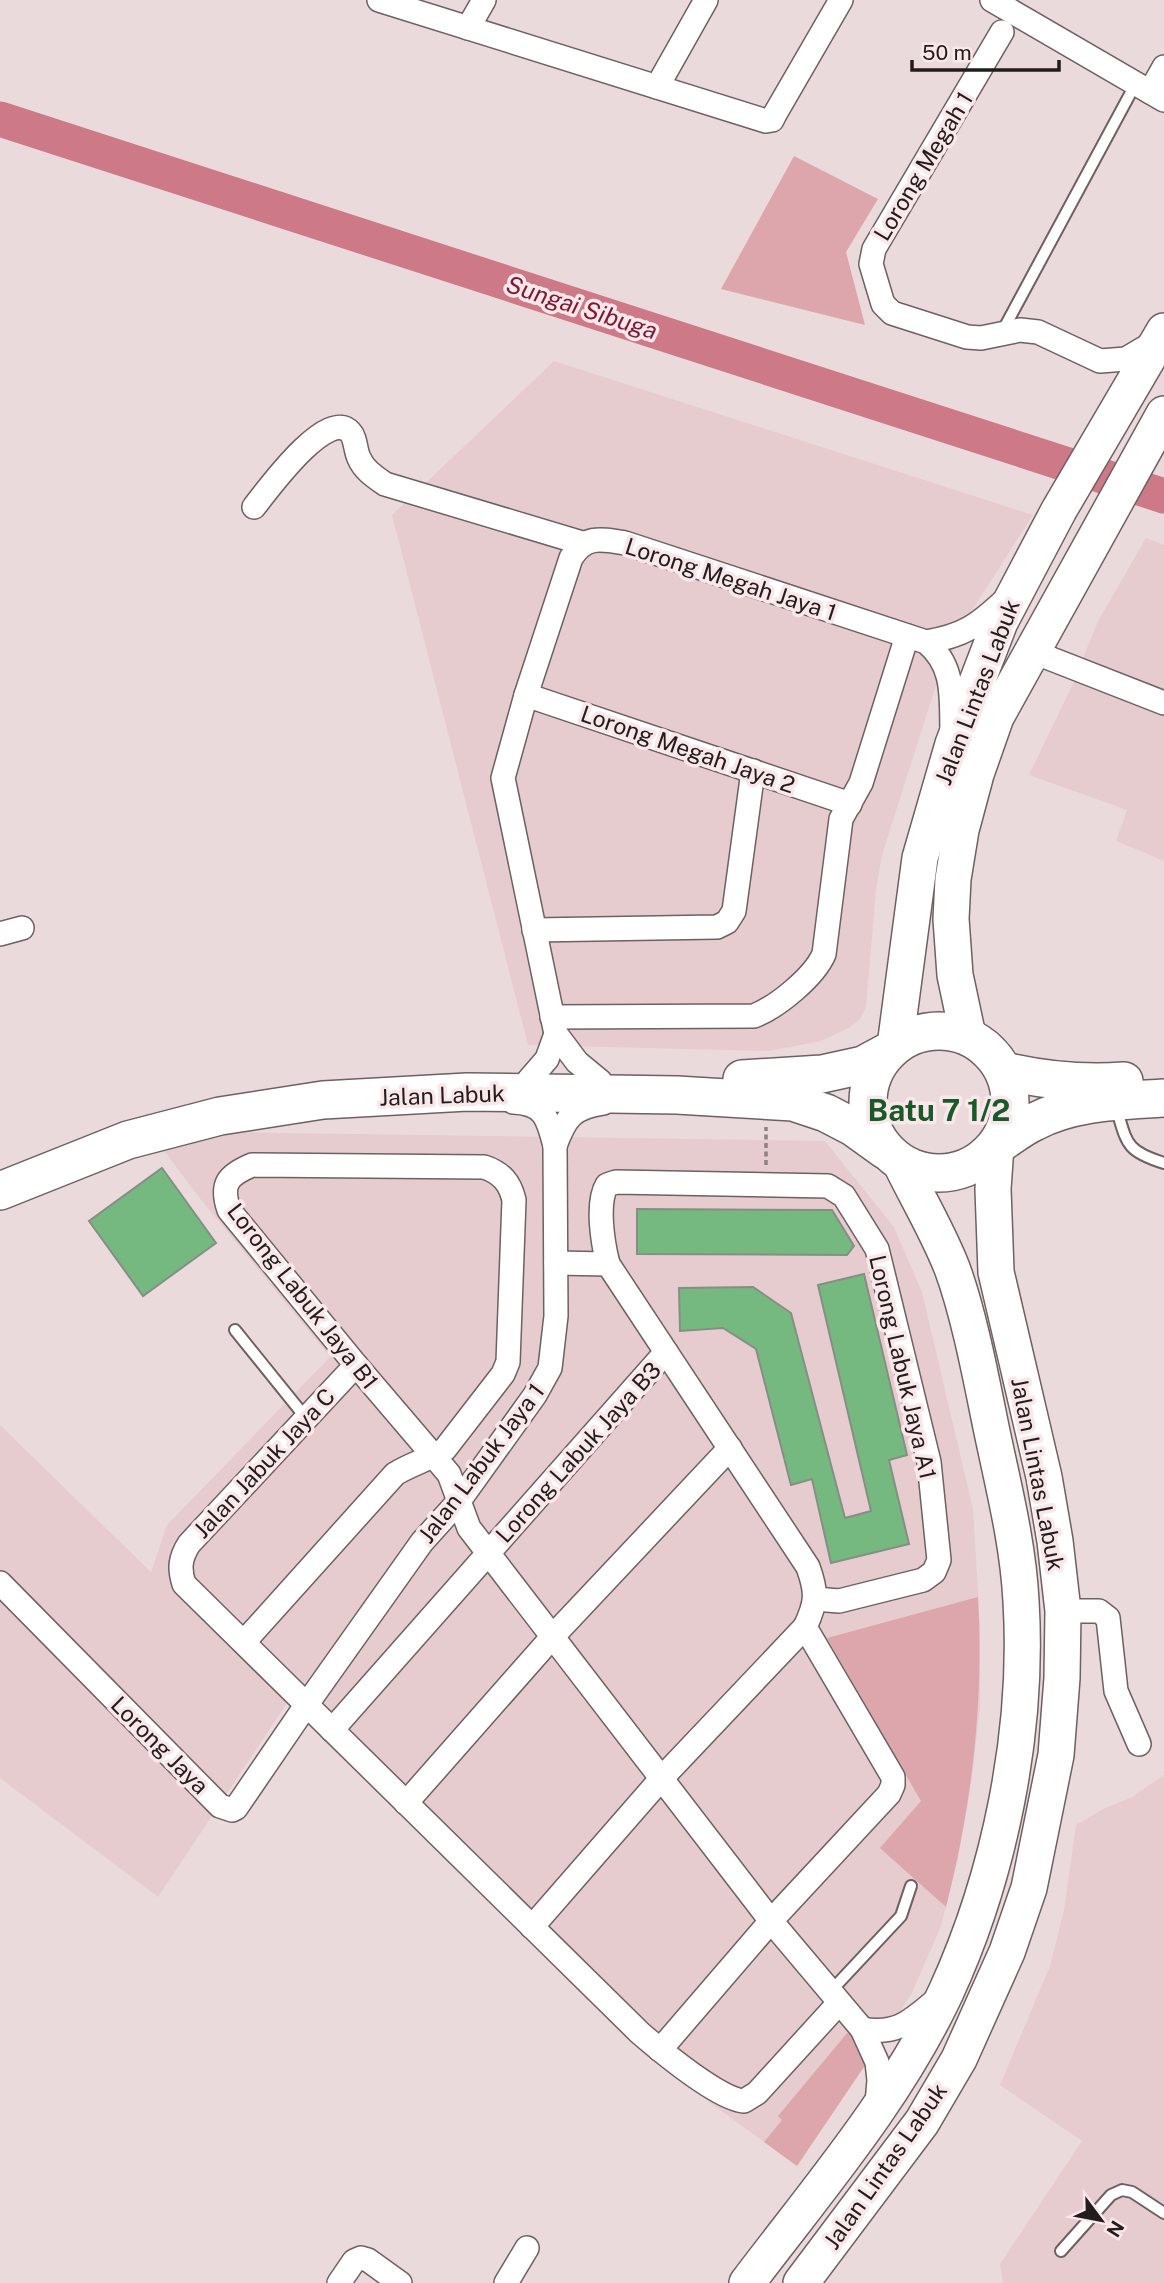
<svg xmlns="http://www.w3.org/2000/svg" width="1164" height="2283" viewBox="0 0 1164 2283" font-family="'Public Sans',sans-serif">
	<style>
		.built { fill: #e6cccf }
		.green { fill: #dda6ad }
		.lines { fill: none; stroke-linecap: round; stroke-linejoin: round }
		.river { stroke: #ce7987; stroke-width: 35 }
		.building { fill: #76b980; stroke: #848f85; stroke-width: 2 }
		.service-casing { stroke: #6f6061; stroke-width: 14 }
		.minor-casing { stroke: #6f6061; stroke-width: 26 }
		.primary-casing { stroke: #6f6061; stroke-width: 38 }
		.trunk-casing { stroke: #6f6061; stroke-width: 40 }
		.path { stroke: #8d8183; stroke-width: 3.5; stroke-dasharray: 5 3.5; stroke-linecap: butt }
		.service { stroke: #fff; stroke-width: 10 }
		.minor { stroke: #fff; stroke-width: 23 }
		.primary { stroke: #fff; stroke-width: 35 }
		.trunk { stroke: #fff; stroke-width: 37 }
		.labels { text-anchor: middle; dominant-baseline: central; stroke-width: 7; stroke-linejoin: round; paint-order: stroke }
		.street-label { font-size: 23px; fill: #221c1d; stroke: #f9e7e9 }
		.water-label { font-size: 24px; font-style: italic; fill: #7e1835; stroke: #f9e7e9 }
		.district-label { font-size: 30px; font-weight: bold; fill: #1a5929; stroke: #f9e7e9 }
	</style>
	<rect width="100%" height="100%" fill="#ebdadc"/>
	<g class="built">
		<path d="M554 361 1033 515 969 615 934 692 882 855 876 890 866 1007 860 1019 849 1028 821 1041 769 1051 528 1045 392 515Z"/>
		<path d="M1146 538 1164 545V861L1116 841 1127 810 1029 775 1071 688 1098 621Z"/>
		<path d="M218 1132 825 1141 894 1227 922 1292 973 1509 980 1626V1707L972 1778 958 1859 941 1926 911 1995 797 2166 645 2055 287 1703 158 1897 0 1778V1425L151 1572 167 1525 330 1357 198 1196 162 1148Z"/>
		<path d="M1164 1775V2283H1003L1000 2264 1082 2141 1000 2085 1050 1966 1064 1910 1076 1825 1103 1809 1132 1797Z"/>
	</g>
	<g class="green">
		<path d="M794 156 878 199 846 252 865 325 721 289Z"/>
		<path d="M978 1597C984 1702 972 1805 946 1907L880 1848 921 1801 827 1638Z"/>
		<path d="M848 2032 870 2058 797 2166 764 2142 782 2120 778 2116Z"/>
	</g>
	<g class="lines">
		<path class="river" d="M0 119 1164 496"/>
	</g>
	<g class="building">
		<path d="M162 1168 216 1243 143 1296 89 1221Z"/>
		<path d="M637 1209 832 1210 854 1246 847 1255 637 1254Z"/>
		<path d="M864 1274 907 1455 889 1460 909 1544 831 1563 812 1479 791 1485 756 1349 723 1328 680 1331 679 1288 753 1287 791 1313 845 1518 871 1511 818 1285Z"/>
	</g>
	<g class="lines">
		<defs>
			<g id="service">
				<path d="M1002 332 1136 83"/>
				<path d="M1116 1107C1127 1143 1125 1151 1164 1163"/>
				<path d="M235 1330 306 1418"/>
				<path d="M830 1992 901 1916 911 1886"/>
				<path d="M1061 2251 1111 2195 1122 2190 1132 2192 1164 2213"/>
			</g>
			<g id="minor">
				<path d="M379 0 766 121 772 120 775 114 841 0"/>
				<path d="M992 0 1164 100"/>
				<path d="M468 28 484 0"/>
				<path d="M1002 32 874 249 871 264 883 304 892 313 967 337 981 338 1020 330 1038 332 1100 361 1126 359 1153 343"/>
				<path d="M657 87 706 0"/>
				<path d="M1150 92 1164 67"/>
				<path d="M254 507C266 492 327 407 350 432 356 438 355 450 359 458 364 470 375 477 385 484L582 543"/>
				<path d="M926 642C963 636 977 626 1004 601"/>
				<path d="M1031 651 1164 703"/>
				<path d="M526 695 850 804"/>
				<path d="M534 930 717 927 727 922 734 911 753 771"/>
				<path d="M0 934 22 928"/>
				<path d="M552 1017 754 1016C777 1007 814 977 824 954L841 819 861 783 907 636"/>
				<path d="M528 1081 547 1059 556 1034"/>
				<path d="M600 1081 577 1062 556 1034 503 778 526 695 571 558C585 535 601 539 625 543L926 642C955 666 951 696 952 731"/>
				<path d="M555 1146C565 1118 573 1107 603 1103"/>
				<path d="M608 1264C603 1244 596 1203 607 1185L616 1182 828 1186 844 1196 877 1249 929 1462 939 1560 934 1572 923 1580 839 1601 815 1599"/>
				<path d="M356 1365 189 1544C180 1558 179 1569 184 1584L640 2033C661 2051 719 2099 744 2101L757 2093 839 2003"/>
				<path d="M0 1583 220 1806 232 1810 236 1808 307 1704 422 1542 459 1501 535 1395 550 1368 556 1316 555 1146C548 1119 545 1103 513 1102"/>
				<path d="M1063 1611H1099L1108 1618 1116 1691 1139 1744"/>
				<path d="M244 1642 395 1474C411 1464 430 1459 445 1449L503 1374 508 1362 514 1200C510 1183 502 1173 484 1167L252 1165C228 1175 220 1184 229 1210L356 1365 449 1474 469 1528 771 1921 862 2029 877 2062 879 2080 877 2104"/>
				<path d="M332 1730 666 1352"/>
				<path d="M406 1803 554 1635 730 1448"/>
				<path d="M532 1927 661 1779 805 1627C817 1602 817 1592 808 1567L608 1264 556 1263"/>
				<path d="M862 2029C897 2035 910 2022 936 2000"/>
				<path d="M660 2050 771 1921 889 1794 893 1785V1777L805 1627"/>
				<path d="M339 2283 354 2261 361 2258 368 2260 400 2283"/>
				<path d="M506 2283 527 2248"/>
			</g>
			<g id="primary">
				<path d="M968 1036 955 975 951 919 953 879 961 830 976 774 996 717 1164 414"/>
				<path d="M895 1046 920 858 953 744 1000 622 1059 510 1164 331"/>
				<path d="M747 2283C818 2189 896 2099 946 1992 1000 1874 1029 1731 1021 1601 1018 1542 1003 1485 991 1427 981 1378 969 1314 952 1268 938 1232 918 1199 901 1164"/>
				<path d="M801 2283 922 2122 959 2059 1007 1952 1029 1888 1056 1755 1062 1678 1063 1611 1055 1541 1044 1477 996 1272 993 1189 996 1146"/>
			</g>
			<g id="trunk">
				<circle cx="939" cy="1102" r="71"/>
				<path d="M1004 1071C1043 1080 1084 1084 1124 1081"/>
				<path d="M742 1079 822 1074 863 1065 889 1051"/>
				<path d="M996 1146C1009 1138 1021 1128 1034 1122 1074 1101 1120 1101 1164 1098"/>
				<path d="M0 1191 128 1140 220 1116 323 1100 467 1092 677 1095 793 1102 826 1113 853 1127 885 1150"/>
			</g>
		</defs>
		<use href="#service" class="service-casing"/>
		<use href="#minor" class="minor-casing"/>
		<use href="#primary" class="primary-casing"/>
		<use href="#trunk" class="trunk-casing"/>
		<path class="path" d="M766 1165V1127"/>
		<use href="#service" class="service"/>
		<use href="#minor" class="minor"/>
		<use href="#primary" class="primary"/>
		<use href="#trunk" class="trunk"/>
	</g>
	<g class="labels">
		<g class="street-label">
			<text transform="translate(923 166) rotate(-59)">Lorong Megah 1</text>
			<text transform="translate(731 579) rotate(18)">Lorong Megah Jaya 1</text>
			<text transform="translate(977 692) rotate(-69)">Jalan Lintas Labuk</text>
			<text transform="translate(688 749) rotate(19)">Lorong Megah Jaya 2</text>
			<text transform="translate(442 1095) rotate(-2)">Jalan Labuk</text>
			<text transform="translate(303 1296) rotate(52)">Lorong Labuk Jaya B1</text>
			<text transform="translate(903 1367) rotate(77)">Lorong Labuk Jaya A1</text>
			<text transform="translate(578 1452) rotate(-48)">Lorong Labuk Jaya B3</text>
			<text transform="translate(264 1463) rotate(-47)">Jalan Jabuk Jaya C</text>
			<text transform="translate(481 1463) rotate(-53)">Jalan Labuk Jaya 1</text>
			<text transform="translate(1038 1474) rotate(79)">Jalan Lintas Labuk</text>
			<text transform="translate(160 1745) rotate(45)">Lorong Jaya</text>
			<text transform="translate(885 2166) rotate(-55)">Jalan Lintas Labuk</text>
		</g>
		<g class="water-label">
			<text transform="translate(582 307) rotate(18)">Sungai Sibuga</text>
		</g>
		<g class="district-label">
			<text x="939" y="1110">Batu 7 1/2</text>
		</g>
	</g>
	<g transform="translate(1101 2220) rotate(122)" stroke="#f9e7e9" stroke-width="5" paint-order="stroke">
	<path d="M0-5L12 26L0 18L-12 26Z" fill="#221c1d"/>
	<text y="-10" font-size="19" font-weight="bold" text-anchor="middle" fill="#221c1d">N</text>
	</g>
	<path d="M912 60v10h147v-10" fill="none" stroke="#221c1d" stroke-width="3.5"/>
	<text x="922" y="60" font-size="21" fill="#221c1d" stroke="#f9e7e9" stroke-width="5" paint-order="stroke">50 m</text>
</svg>
